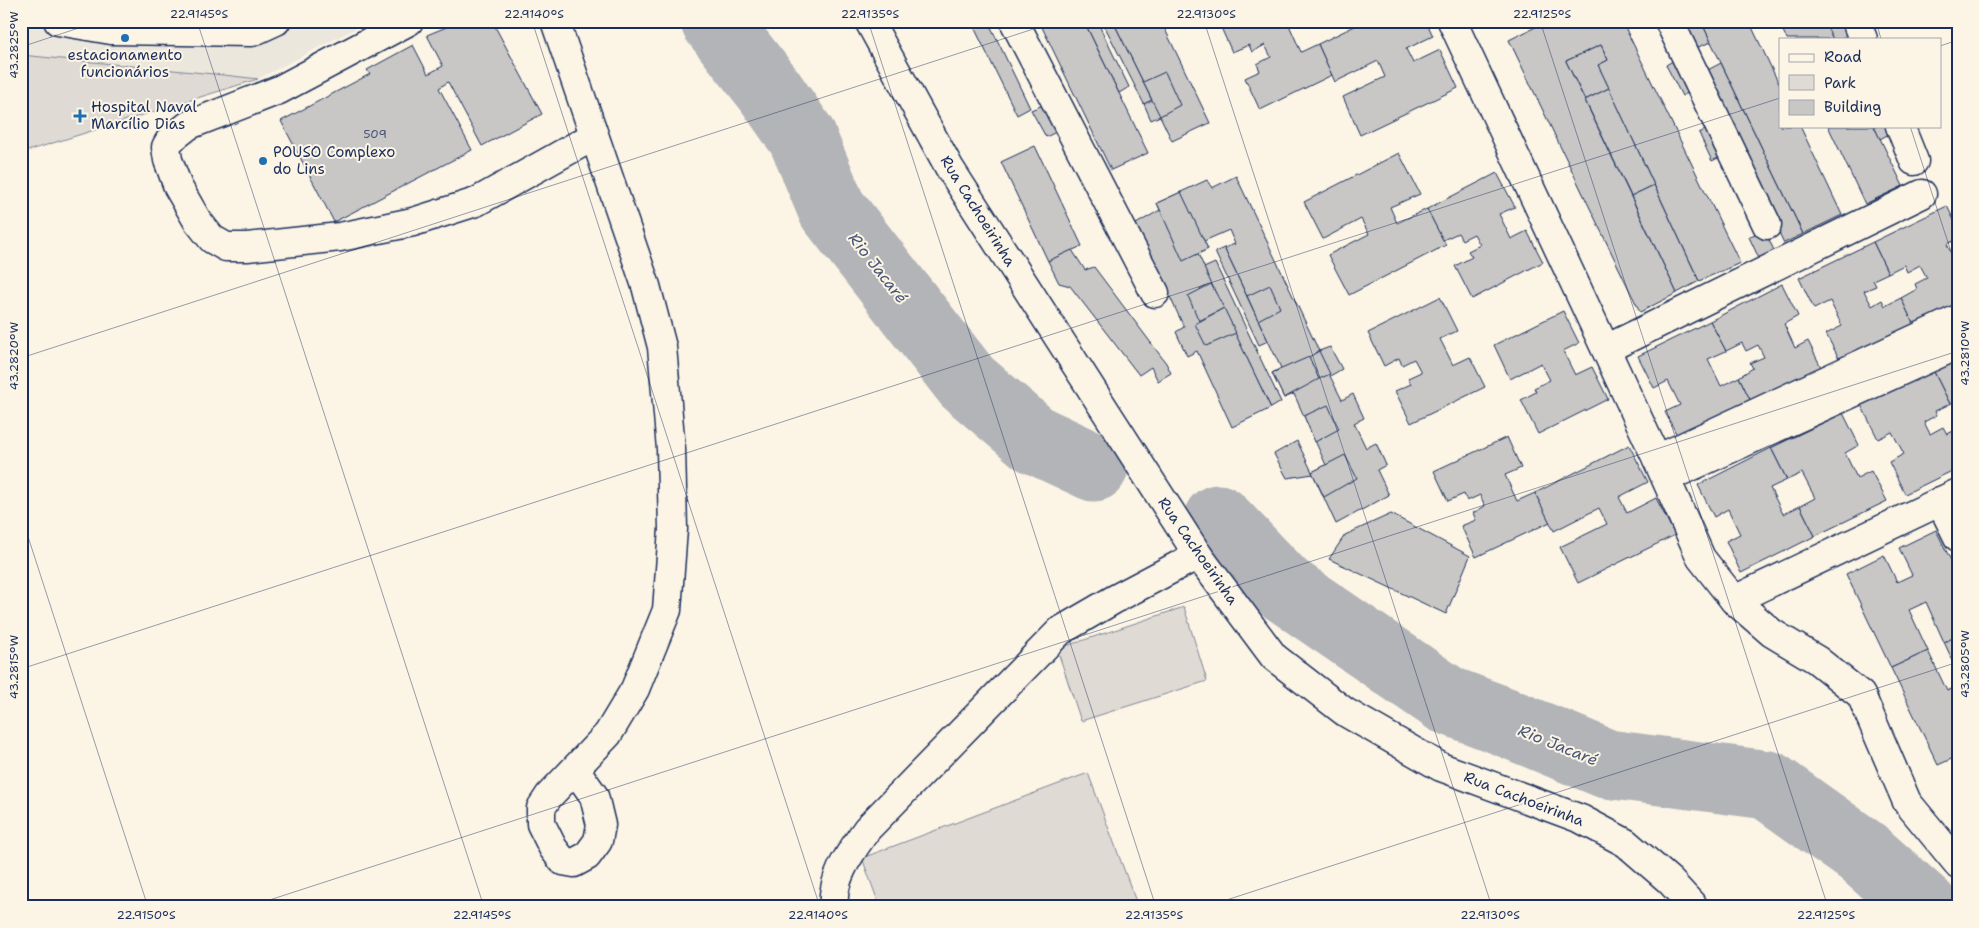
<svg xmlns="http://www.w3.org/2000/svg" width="1979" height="928" viewBox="0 0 1979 928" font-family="'Shantell Sans',sans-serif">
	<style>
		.built { fill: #ece7dc }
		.green { fill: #dfdbd4; stroke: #7d8599 }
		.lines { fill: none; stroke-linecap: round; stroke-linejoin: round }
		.river { stroke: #b2b4b8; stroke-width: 69 }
		.building { fill: #c8c7c6; stroke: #1b2f5e }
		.minor-casing { stroke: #1b2f5e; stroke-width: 31 }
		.minor { stroke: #fcf5e5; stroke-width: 28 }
		.ticks { fill: none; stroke: #1b2f5e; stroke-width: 1; stroke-opacity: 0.45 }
		.poi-dot { fill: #1f6fb2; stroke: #fcf5e5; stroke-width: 2 }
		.labels { text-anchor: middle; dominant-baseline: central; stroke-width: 4; stroke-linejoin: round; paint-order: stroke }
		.number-label { font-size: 12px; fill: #465578 }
		.poi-label { font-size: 15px; fill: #1b2f5e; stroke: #fcf5e5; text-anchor: start }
		.street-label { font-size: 15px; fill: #1b2f5e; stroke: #fcf5e5 }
		.water-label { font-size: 16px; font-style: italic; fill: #485779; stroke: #fcf5e5 }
		.neatline { fill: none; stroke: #1b2f5e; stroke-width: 2 }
		.ticks-label { font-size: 12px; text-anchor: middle; fill: #1b2f5e }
	</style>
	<rect width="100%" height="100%" fill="#fcf5e5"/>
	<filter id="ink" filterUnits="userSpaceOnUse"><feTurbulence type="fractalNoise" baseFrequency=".02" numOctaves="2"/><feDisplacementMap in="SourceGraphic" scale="10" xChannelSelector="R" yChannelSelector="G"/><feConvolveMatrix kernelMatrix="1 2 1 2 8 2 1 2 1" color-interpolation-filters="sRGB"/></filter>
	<g filter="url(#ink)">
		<path class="built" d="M21 21H370L258 79 21 153Z"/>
		<g class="green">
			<path d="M21 55 224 75 258 79 21 153Z"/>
			<path d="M1184 607 1207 681 1081 721 1057 649Z"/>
			<path d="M1088 773 1138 907H880L862 858Z"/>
		</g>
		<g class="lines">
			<g class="river">
				<path d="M715 21 770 91 802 137 832 209 967 382 1034 439 1094 467"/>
				<path d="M1218 519 1284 588 1447 700 1503 721 1607 764 1768 785 1862 852 1924 907"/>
			</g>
		</g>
		<g class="building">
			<path d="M461 21H492L542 114 482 146 448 82 439 88 472 150 334 222 281 121 370 74 367 70 413 45 428 74 443 66 427 35Z"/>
			<path d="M971 21H988L1030 108 1017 115Z"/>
			<path d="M1039 21H1084L1148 153 1111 170Z"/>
			<path d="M1084 21H1097L1129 87 1119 93Z"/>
			<path d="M1102 21H1113L1152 100 1144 104Z"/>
			<path d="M1113 21H1161L1210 123 1172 141 1160 116 1151 120 1144 104 1152 100Z"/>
			<path d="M1218 21H1297L1289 25 1301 52 1318 44 1332 75 1260 110 1245 78 1260 71 1257 64 1271 57 1265 45 1252 52 1249 45 1232 52Z"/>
			<path d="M1365 21H1426L1433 36 1406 49 1413 63 1440 50 1458 88 1360 135 1343 97 1385 77 1378 61 1335 82 1318 44Z"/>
			<path d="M1548 21H1622L1740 263 1699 281 1598 65 1608 60 1601 45 1566 61 1677 293 1640 312 1509 40Z"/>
			<path d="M1677 21H1701L1711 42 1691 50Z"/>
			<path d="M1701 21H1749L1780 86V126H1800L1842 215 1803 234Z"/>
			<path d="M1778 21H1824L1833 39H1787Z"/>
			<path d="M1824 21H1848L1853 32 1840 39H1833Z"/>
			<path d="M1601 45 1608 60 1598 65 1609 88 1585 100 1566 61Z"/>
			<path d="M1681 56 1695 89 1682 96 1666 65Z"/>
			<path d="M1721 63 1803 234 1784 243 1702 73Z"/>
			<path d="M1165 72 1180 105 1160 116 1143 82Z"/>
			<path d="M1609 88 1654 185 1631 196 1585 100Z"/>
			<path d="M1043 105 1056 132 1046 137 1031 110Z"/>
			<path d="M1713 126 1726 154 1712 161 1699 133Z"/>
			<path d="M1828 126H1874L1903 186 1865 204Z"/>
			<path d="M1874 126H1899L1900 128 1880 139Z"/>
			<path d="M1035 146 1082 246 1048 261 1001 162Z"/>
			<path d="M1399 153 1420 194 1390 207 1397 223 1427 209 1446 245 1349 295 1328 255 1369 234 1361 219 1323 239 1304 202Z"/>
			<path d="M1497 173 1515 207 1499 214 1511 239 1527 231 1543 262 1472 299 1455 266 1472 257 1468 251 1480 245 1474 234 1462 240 1458 233 1443 240 1427 209Z"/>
			<path d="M1236 176 1319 351 1330 347 1342 369 1330 376 1342 400 1353 394 1364 418 1354 423 1366 448 1376 443 1386 465 1377 470 1389 495 1336 524 1312 472 1326 465 1294 394 1284 398 1272 373 1281 368 1224 248 1235 244 1229 230 1204 241 1208 249 1198 254 1271 408 1232 427 1197 351 1187 356 1176 332 1184 327 1136 224 1160 210 1157 203 1207 180 1212 188Z"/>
			<path d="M1654 185 1699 281 1677 293 1631 196Z"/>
			<path d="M1181 192 1208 249 1183 261 1157 203Z"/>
			<path d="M1947 206 1958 228V239L1947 244 1958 268V310L1916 330 1901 298 1917 289 1915 284 1927 278 1920 265 1907 272 1904 265 1888 273 1873 242Z"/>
			<path d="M1764 229 1778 259 1763 267 1749 237Z"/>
			<path d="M1873 242 1888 273 1873 280 1876 286 1864 291 1872 306 1882 300 1885 306 1901 298 1916 330 1843 366 1826 334 1842 326 1830 301 1814 309 1799 278Z"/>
			<path d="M1224 248 1268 341 1259 345 1215 252Z"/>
			<path d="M1072 250 1085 270 1094 267 1166 363 1171 373 1158 381 1151 367 1139 375 1070 286 1059 283 1048 261Z"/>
			<path d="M1215 263 1281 402 1271 408 1204 268Z"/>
			<path d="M1211 284 1224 308 1199 321 1188 296Z"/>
			<path d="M1782 284 1798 316 1784 324 1795 348 1808 341 1824 373 1754 408 1739 377 1753 368 1750 363 1764 357 1758 345 1746 351 1742 343 1726 351 1710 321Z"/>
			<path d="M1270 285 1280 308 1258 320 1247 296Z"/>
			<path d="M1440 297 1457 331 1440 339 1453 365 1470 357 1485 387 1411 423 1395 391 1411 384 1408 378 1421 372 1414 359 1402 365 1399 358 1384 366 1368 333Z"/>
			<path d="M1224 308 1236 333 1206 346 1195 324Z"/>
			<path d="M1563 311 1579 343 1563 351 1575 375 1592 367 1608 399 1538 434 1521 400 1536 392 1534 388 1550 380 1541 363 1510 379 1494 345Z"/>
			<path d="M1710 321 1726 351 1708 359 1721 386 1739 377 1754 408 1682 445 1665 412 1680 405 1668 381 1654 388 1638 356Z"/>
			<path d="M1319 351 1330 374 1319 379 1309 357Z"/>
			<path d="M1309 357 1319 379 1284 398 1272 373Z"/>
			<path d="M1958 357V399L1950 404 1933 370Z"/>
			<path d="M1933 370 1950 404 1935 411 1937 415 1924 422 1930 434 1943 427 1947 434 1958 429V468L1905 494 1889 462 1904 454 1892 432 1878 439 1861 405Z"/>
			<path d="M1328 405 1339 429 1315 442 1304 416Z"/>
			<path d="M1843 413 1859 445 1845 453 1857 478 1871 471 1887 501 1815 536 1800 506 1815 498 1802 473 1787 480 1771 448Z"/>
			<path d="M1507 437 1521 468 1505 475 1517 501 1535 493 1550 522 1476 557 1461 526 1476 520 1473 513 1485 506 1480 495 1467 501 1464 494 1448 501 1434 471Z"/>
			<path d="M1297 441 1313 474 1287 478 1274 454Z"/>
			<path d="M1629 445 1648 482 1619 497 1627 513 1656 498 1675 535 1578 583 1560 547 1607 524 1599 508 1554 531 1535 493Z"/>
			<path d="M1771 448 1787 480 1770 488 1783 514 1800 506 1815 536 1741 573 1726 541 1740 534 1728 509 1714 517 1698 485Z"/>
			<path d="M1345 455 1357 478 1324 497 1312 472Z"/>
			<path d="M1391 514 1470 556 1446 614 1329 559 1345 535Z"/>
			<path d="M1936 530 1958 575V636L1944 642 1926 602 1909 610 1928 651 1891 668 1846 574 1884 555 1897 582 1912 575 1899 548Z"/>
			<path d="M1958 636V672L1944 642Z"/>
			<path d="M1928 651 1947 691 1958 686V756L1938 765 1891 668Z"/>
		</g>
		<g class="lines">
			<defs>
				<g id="minor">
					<path d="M58 21 111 30 252 32 276 21"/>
					<path d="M409 21 279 90 189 125 170 140 166 147 168 160 178 187 197 220 212 239 226 247H247L340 237 413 222 476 202 594 136"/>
					<path d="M555 21 646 286 662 347 671 449 673 529 667 610 635 689 608 734 549 796 541 808V824L553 848 563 861 574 863 587 856 598 841 601 825 594 796 575 769"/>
					<path d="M869 21 949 167 1198 555 1274 657 1345 712 1441 767 1581 819 1626 843 1670 881 1694 907"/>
					<path d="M1014 21 1155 293"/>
					<path d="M1452 21 1657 459 1701 558 1734 600 1772 633 1817 660 1861 695 1907 802 1958 864"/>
					<path d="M1669 21 1767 225"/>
					<path d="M1856 21 1863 39"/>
					<path d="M1900 126 1914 161"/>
					<path d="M1606 349 1922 194"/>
					<path d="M1657 459 1958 319"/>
					<path d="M1666 478 1958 345"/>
					<path d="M1940 501 1958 537"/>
					<path d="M1734 600 1958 493"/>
					<path d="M834 907C831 877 851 852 867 829L1060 631 1115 599 1198 555"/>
				</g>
			</defs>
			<use href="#minor" class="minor-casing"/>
			<use href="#minor" class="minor"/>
		</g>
	</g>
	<path class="ticks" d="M197 21 484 907M532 21 820 907M868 21 1156 907M1204 21 1492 907M1540 21 1828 907M1876 21 1881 39M1940 46 1958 40M21 47 100 21M1910 126 1958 273M21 358 1058 21M21 515 148 907M21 669 1780 98M248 907 1958 351M1205 907 1958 662"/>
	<g class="poi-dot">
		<circle cx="125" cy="38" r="5"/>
		<path d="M77.5 108.5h5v5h5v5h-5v5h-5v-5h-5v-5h5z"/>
		<circle cx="263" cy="161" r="5"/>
	</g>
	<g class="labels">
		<g class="number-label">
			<text x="375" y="134">509</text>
		</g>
		<g class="poi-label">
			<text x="125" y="55" text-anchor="middle">estacionamento<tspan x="125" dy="17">funcionários</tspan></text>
			<text x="91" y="107">Hospital Naval<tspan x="91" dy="17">Marcílio Dias</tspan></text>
			<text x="273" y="152">POUSO Complexo<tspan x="273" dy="17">do Lins</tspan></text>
		</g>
		<g class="street-label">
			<text transform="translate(978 211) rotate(58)">Rua Cachoeirinha</text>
			<text transform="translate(1198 551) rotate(55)">Rua Cachoeirinha</text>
			<text transform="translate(1524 799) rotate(21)">Rua Cachoeirinha</text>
		</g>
		<g class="water-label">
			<text transform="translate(878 268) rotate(52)">Rio Jacaré</text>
			<text transform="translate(1558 745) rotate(22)">Rio Jacaré</text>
		</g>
	</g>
	<rect width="1979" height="928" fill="none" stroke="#fcf5e5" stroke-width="55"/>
	<rect x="1779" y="38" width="162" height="90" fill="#fcf5e5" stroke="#a2a6af"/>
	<rect x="1789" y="54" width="25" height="8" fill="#fcf5e5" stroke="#a2a6af"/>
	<text x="1824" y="62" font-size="15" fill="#1b2f5e">Road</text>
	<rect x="1789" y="75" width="25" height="15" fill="#dfdbd4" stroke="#a2a6af"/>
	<text x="1824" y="88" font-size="15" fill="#1b2f5e">Park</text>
	<rect x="1789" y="100" width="25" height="15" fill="#c8c7c6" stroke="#a2a6af"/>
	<text x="1824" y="112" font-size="15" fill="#1b2f5e">Building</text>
	<rect x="28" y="28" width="1924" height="872" class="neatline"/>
	<g class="ticks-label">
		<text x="199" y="18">22.9145°S</text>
		<text x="534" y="18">22.9140°S</text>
		<text x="870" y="18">22.9135°S</text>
		<text x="1206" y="18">22.9130°S</text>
		<text x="1542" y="18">22.9125°S</text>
		<text transform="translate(14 45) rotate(-90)" y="4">43.2825°W</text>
		<text transform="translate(1965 353) rotate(-90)" y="4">43.2810°W</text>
		<text transform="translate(14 356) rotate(-90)" y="4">43.2820°W</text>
		<text transform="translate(1965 664) rotate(-90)" y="4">43.2805°W</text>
		<text transform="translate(14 667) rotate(-90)" y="4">43.2815°W</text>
		<text x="146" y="919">22.9150°S</text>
		<text x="482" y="919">22.9145°S</text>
		<text x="818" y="919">22.9140°S</text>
		<text x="1154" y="919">22.9135°S</text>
		<text x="1490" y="919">22.9130°S</text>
		<text x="1826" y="919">22.9125°S</text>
	</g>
</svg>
